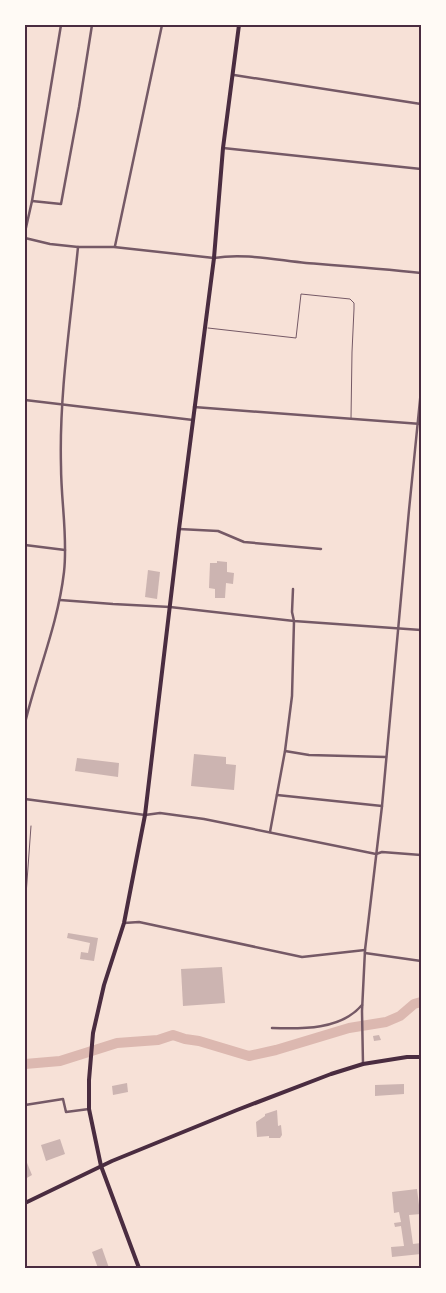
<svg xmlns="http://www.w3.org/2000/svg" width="446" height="1293" viewBox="0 0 446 1293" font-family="Overpass,sans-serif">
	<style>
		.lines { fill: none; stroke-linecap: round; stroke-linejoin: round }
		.river { stroke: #dcb8b0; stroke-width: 10 }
		.building { fill: #ccb4b1 }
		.service { stroke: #755966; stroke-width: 1 }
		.minor { stroke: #755966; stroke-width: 2.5 }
		.secondary { stroke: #4a2c40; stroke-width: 4 }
		.neatline { fill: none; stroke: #4a2c40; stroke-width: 2 }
	</style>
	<rect width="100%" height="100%" fill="#f7e1d7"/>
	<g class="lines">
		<path class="river" d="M25 1064 60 1061 117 1043 158 1040 173 1035 185 1039 199 1041 249 1056 276 1050 349 1028 386 1022 400 1016 414 1004 421 1002"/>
	</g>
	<g class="building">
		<path d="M217 561 227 562V572L234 573 233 584 226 583 225 598H215V589L209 588 210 563H217Z"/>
		<path d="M148 570 160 572 157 599 145 597Z"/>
		<path d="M194 754 226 757V764L236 765 234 790 191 786Z"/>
		<path d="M77 758 119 763 118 777 75 771Z"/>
		<path d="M68 933 98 938 94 961 80 959 81 952 88 953 90 943 67 938Z"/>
		<path d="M222 967 225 1003 183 1006 181 969Z"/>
		<path d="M379 1035 381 1040 374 1041 373 1036Z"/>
		<path d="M127 1083 128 1092 113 1095 112 1086Z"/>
		<path d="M404 1084V1094L375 1096V1085Z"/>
		<path d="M277 1110 278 1126 281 1125 282 1135 280 1138H269V1136L257 1137 256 1122 265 1116V1114Z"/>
		<path d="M60 1139 65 1154 46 1161 41 1145Z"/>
		<path d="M25 1158 32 1175 25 1179Z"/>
		<path d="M417 1189 419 1205H421V1214L409 1215 413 1244 421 1243V1254L392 1257 391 1247 404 1246 401 1226 395 1227 394 1223 401 1222 399 1212 394 1213 392 1192Z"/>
		<path d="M102 1248 109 1268H98L92 1252Z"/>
	</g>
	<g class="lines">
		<g class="service">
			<path d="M208 328 296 338 301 294 350 299 354 303V309L352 352 351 419"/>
			<path d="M25 895H26L31 826"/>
		</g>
		<g class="minor">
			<path d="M234 75 421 104"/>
			<path d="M223 148 421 169"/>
			<path d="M32 201 61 204 79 107 92 25"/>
			<path d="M25 232 32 201 61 25"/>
			<path d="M25 238 50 244 78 247H114L214 258C244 253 276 260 306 263 344 266 383 269 421 273"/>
			<path d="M115 246 162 25"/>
			<path d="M25 400 193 420"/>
			<path d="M194 407 421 424"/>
			<path d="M179 529 218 531 244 542 321 549"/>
			<path d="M25 545 65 550"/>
			<path d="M60 600 113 604 170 607 294 621 421 630"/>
			<path d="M25 723C37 673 58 624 64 572 68 537 61 502 61 466 59 393 71 319 78 247"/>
			<path d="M285 751 309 755 386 757"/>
			<path d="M277 795 382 806"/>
			<path d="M25 799 145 815 160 813 204 819 376 854 382 852 421 855"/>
			<path d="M270 832 285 751 292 696 294 621 292 612 293 589"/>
			<path d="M124 923 139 922 302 957 365 950"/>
			<path d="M365 953 421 961"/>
			<path d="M272 1028C302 1029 341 1030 362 1005"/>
			<path d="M363 1064 362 1011 365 950 382 806 409 510 421 390"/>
			<path d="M25 1105 63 1099 66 1112 89 1109"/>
		</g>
		<g class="secondary">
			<path d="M25 1203 112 1161 237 1110 331 1074 363 1064 407 1057H421"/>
			<path d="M139 1268 101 1166 89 1109V1080L93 1033 104 985 124 923 145 815 179 529 214 258 223 148 239 25"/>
		</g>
	</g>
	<rect width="446" height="1293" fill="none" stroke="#fffaf5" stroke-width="52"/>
	<rect x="26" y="26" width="394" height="1241" class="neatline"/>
</svg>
